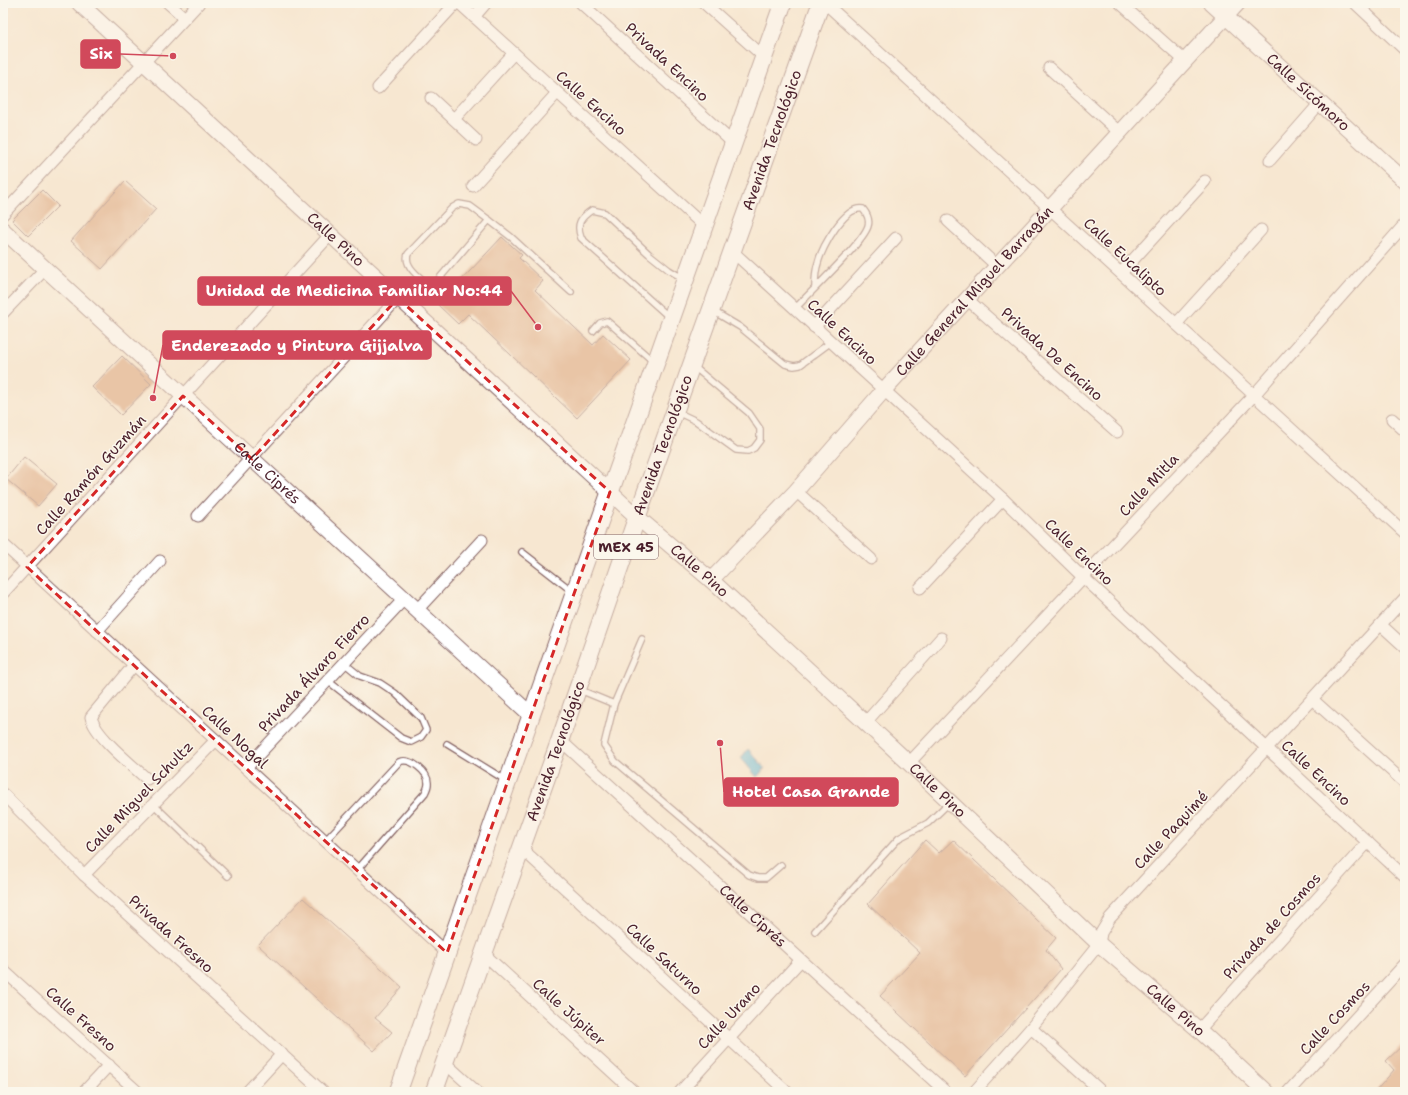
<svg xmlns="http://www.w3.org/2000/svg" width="1408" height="1095" viewBox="0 0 1408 1095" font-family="'Shantell Sans',sans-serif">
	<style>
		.water { fill: #5cb8da; stroke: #536c82 }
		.building { fill: #d79b72 }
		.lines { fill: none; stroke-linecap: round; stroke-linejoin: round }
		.lane-casing { stroke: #876565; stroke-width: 8 }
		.street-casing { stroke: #876565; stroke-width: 13 }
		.secondary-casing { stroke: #876565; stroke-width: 17 }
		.primary-casing { stroke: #876565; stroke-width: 19 }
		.lane { stroke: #fff; stroke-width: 5.5 }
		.street { stroke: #fff; stroke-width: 11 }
		.secondary { stroke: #fff; stroke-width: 15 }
		.primary { stroke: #fff; stroke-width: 17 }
		.marked { fill: none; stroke: #d62828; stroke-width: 3; stroke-dasharray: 8 5; stroke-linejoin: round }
		.labels { text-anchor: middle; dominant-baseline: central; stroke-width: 3; stroke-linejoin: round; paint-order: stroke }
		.shield { fill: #fbf7ec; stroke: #7f6065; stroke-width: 1 }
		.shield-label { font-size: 14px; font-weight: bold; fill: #4a1f2b }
		.street-label { font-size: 15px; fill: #4a1f2b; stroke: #fbf7ec }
		.leader { fill: none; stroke: #d1495b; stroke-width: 1.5 }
		.callout-dot { fill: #d1495b; stroke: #fbf7ec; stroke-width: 1.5 }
		.callout { fill: #d1495b; stroke: #d1495b; stroke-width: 1.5 }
		.callout-label { font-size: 16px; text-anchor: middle; font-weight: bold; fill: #fff }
	</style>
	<rect width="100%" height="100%" fill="#fbf7ec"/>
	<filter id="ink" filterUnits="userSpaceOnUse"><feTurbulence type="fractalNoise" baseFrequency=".025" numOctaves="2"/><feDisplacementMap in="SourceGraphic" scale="8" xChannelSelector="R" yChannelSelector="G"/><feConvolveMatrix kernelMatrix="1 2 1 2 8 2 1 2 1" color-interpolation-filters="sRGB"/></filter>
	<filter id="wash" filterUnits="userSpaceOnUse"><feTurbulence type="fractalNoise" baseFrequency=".012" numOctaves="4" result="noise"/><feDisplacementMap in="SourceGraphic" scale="16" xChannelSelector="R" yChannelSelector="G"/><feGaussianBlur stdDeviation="0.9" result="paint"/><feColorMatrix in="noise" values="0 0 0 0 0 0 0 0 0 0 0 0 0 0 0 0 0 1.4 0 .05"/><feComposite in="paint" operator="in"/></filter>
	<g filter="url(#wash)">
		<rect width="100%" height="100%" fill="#f7e7d1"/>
		<path class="water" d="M748 749 765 768 757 777 741 758Z"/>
		<g id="blocks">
			<g class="building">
				<path d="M125 181 156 209 102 269 71 241Z"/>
				<path d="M42 190 58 206 28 236 12 220Z"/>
				<path d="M502 237 522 255 519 258 543 281 535 290 593 345 603 334 631 360 577 418 468 314 458 324 438 305Z"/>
				<path d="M122 356 151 384 121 415 92 387Z"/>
				<path d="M24 457 57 484 38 506 6 479Z"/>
				<path d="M925 840 939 853 953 840 1056 938 1046 950 1061 969 965 1076 880 996 920 953 868 904Z"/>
				<path d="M303 898 402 987 375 1018 392 1032 374 1051 258 945Z"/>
				<path d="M1405 1043V1092H1375L1394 1070 1386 1061Z"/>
			</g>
		</g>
	</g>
	<g filter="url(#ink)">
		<use href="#blocks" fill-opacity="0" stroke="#876565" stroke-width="1"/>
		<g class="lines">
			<defs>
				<g id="lane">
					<path d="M459 204 470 206 489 220 432 287C423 280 403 267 408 254L452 208Z"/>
					<path d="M489 220 511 237 571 292"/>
					<path d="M410 308 432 287"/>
					<path d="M795 309C809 293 863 243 868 226 870 220 867 214 863 209 845 205 822 247 818 263 815 271 815 279 815 287"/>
					<path d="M713 311 740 327 785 364 794 366 800 365 831 342"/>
					<path d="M669 317 581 238C576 224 580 218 592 210L605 213 649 254 669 270 684 279"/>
					<path d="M593 331 600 323 607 321 654 362"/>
					<path d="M677 412 696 421 736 450 748 451 754 448 760 440V429L749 413 693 366"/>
					<path d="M522 552 572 591"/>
					<path d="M328 681 401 738 411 742 421 737 426 730 421 718 395 693 380 683 360 676 344 663"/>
					<path d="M580 690 614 704 604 745 615 761 749 875 758 878H766L781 865"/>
					<path d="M614 704 642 639"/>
					<path d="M447 744 507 781"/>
					<path d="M153 804 228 876"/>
					<path d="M325 841 399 762C410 757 429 772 428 784 428 787 426 791 425 793L357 870"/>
					<path d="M815 931 899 838 928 823 950 802"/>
				</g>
				<g id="street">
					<path d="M168 3 185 18"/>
					<path d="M459 3 704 226"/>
					<path d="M581 3 733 143"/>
					<path d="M704 3 764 57"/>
					<path d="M825 3 1405 533"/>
					<path d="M1120 3 1185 61"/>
					<path d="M1355 3 1405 50"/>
					<path d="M474 17 486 3"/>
					<path d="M1049 68 1119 132"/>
					<path d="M378 88 456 3"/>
					<path d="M431 98 476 140"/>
					<path d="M454 119 514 53"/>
					<path d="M1270 160 1320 103"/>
					<path d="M473 186 557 93"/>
					<path d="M3 214 199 3"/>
					<path d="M948 221 998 267"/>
					<path d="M732 251 1003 499 1083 577 1405 877"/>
					<path d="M1121 273 1205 181"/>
					<path d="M967 299 1117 432"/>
					<path d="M3 313 45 269"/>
					<path d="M1176 324 1261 230"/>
					<path d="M814 327 896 238"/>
					<path d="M1392 419 1405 431"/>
					<path d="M796 491 871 559"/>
					<path d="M198 516 398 298"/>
					<path d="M3 544 447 953"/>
					<path d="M920 588 1003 499"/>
					<path d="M3 593 330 235"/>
					<path d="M417 610 482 540"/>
					<path d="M1381 625 1405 647"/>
					<path d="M97 631 160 561"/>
					<path d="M134 665 91 717C95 736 132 765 147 779"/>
					<path d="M1312 699 1405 783"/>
					<path d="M865 723 941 638"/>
					<path id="s1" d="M560 740 946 1092"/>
					<path d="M909 763 1254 395 1405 224"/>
					<path d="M246 768 404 599"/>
					<path d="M3 794 84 875 323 1092"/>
					<path d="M521 848 787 1092"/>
					<path d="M84 875 216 740"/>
					<path d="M484 954 634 1092"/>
					<path d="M3 970 138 1092"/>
					<path d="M1031 1028 1102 1092"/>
					<path d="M1199 1030 1368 842"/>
					<path d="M444 1062 477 1092"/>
					<path d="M84 1092 109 1065"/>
					<path d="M247 1092 282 1054"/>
					<path d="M680 1092 800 961"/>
					<path d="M974 1092 1031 1028 1099 944 1101 933 1110 918 1405 598"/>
					<path d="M1288 1092 1405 964"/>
				</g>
				<g id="secondary">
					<path id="s2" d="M79 3 637 517 711 580 909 763 1099 944 1199 1030 1266 1092"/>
					<path id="s3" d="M1211 3 1405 181"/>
					<path id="s4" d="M3 230 531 715"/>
					<path id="s5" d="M711 580 796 491 883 391 1238 3"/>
				</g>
				<g id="primary">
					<path d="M398 1092 783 3"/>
					<path id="s6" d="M434 1092 560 740 637 517 821 3"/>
				</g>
			</defs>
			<use href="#lane" class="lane-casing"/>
			<use href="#street" class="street-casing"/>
			<use href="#secondary" class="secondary-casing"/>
			<use href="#primary" class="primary-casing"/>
			<use href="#lane" class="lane"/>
			<use href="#street" class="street"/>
			<use href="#secondary" class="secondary"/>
			<use href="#primary" class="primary"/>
		</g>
	</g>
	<path d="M0 0H1408V1095H0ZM398 298 610 492 447 953 27 567 183 396 252 459Z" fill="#f7e7d1" fill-opacity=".55" fill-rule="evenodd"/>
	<path class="marked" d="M398 298 610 492 447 953 27 567 183 396 252 459Z"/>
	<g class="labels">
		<rect class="shield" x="594" y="535" width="64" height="24" rx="3"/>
		<g class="shield-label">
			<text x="626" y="547">MEX 45</text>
		</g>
		<g class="street-label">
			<text transform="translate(667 62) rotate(43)">Privada Encino</text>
			<text stroke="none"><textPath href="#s3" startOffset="132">Calle Sicómoro</textPath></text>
			<text transform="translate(591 103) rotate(42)">Calle Encino</text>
			<text stroke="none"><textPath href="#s6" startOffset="1010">Avenida Tecnológico</textPath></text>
			<text stroke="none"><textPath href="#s2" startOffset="349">Calle Pino</textPath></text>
			<text transform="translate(1125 257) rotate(43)">Calle Eucalipto</text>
			<text stroke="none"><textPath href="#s5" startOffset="391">Calle General Miguel Barragán</textPath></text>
			<text transform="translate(842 332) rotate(43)">Calle Encino</text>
			<text transform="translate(1052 354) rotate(42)">Privada De Encino</text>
			<text stroke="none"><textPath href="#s6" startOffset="686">Avenida Tecnológico</textPath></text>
			<text stroke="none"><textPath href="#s4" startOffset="359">Calle Ciprés</textPath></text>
			<text transform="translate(91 475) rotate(-48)">Calle Ramón Guzmán</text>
			<text transform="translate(1149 485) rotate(-47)">Calle Mitla</text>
			<text transform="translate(1079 552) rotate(44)">Calle Encino</text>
			<text stroke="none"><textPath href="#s2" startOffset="841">Calle Pino</textPath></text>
			<text transform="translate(314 673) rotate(-47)">Privada Álvaro Fierro</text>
			<text transform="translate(235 737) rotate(43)">Calle Nogal</text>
			<text stroke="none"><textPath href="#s6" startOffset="362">Avenida Tecnológico</textPath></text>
			<text transform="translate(1316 773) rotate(43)">Calle Encino</text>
			<text stroke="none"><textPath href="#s2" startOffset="1165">Calle Pino</textPath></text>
			<text transform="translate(139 797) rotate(-46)">Calle Miguel Schultz</text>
			<text transform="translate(1171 830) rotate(-47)">Calle Paquimé</text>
			<text stroke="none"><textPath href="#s1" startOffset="261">Calle Ciprés</textPath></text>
			<text transform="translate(1272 926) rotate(-48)">Privada de Cosmos</text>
			<text transform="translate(171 934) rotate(42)">Privada Fresno</text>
			<text transform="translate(664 959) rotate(43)">Calle Saturno</text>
			<text stroke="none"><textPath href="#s2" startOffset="1489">Calle Pino</textPath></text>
			<text transform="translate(569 1012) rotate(42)">Calle Júpiter</text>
			<text transform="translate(729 1016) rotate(-47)">Calle Urano</text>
			<text transform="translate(1335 1018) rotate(-47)">Calle Cosmos</text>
			<text transform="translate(81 1019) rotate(42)">Calle Fresno</text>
		</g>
	</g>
	<path class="leader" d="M173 56L120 54M538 327L511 291M153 398L163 345M720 743L724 792"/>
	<g class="callout-dot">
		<circle cx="173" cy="56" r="4"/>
		<circle cx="538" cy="327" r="4"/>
		<circle cx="153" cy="398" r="4"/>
		<circle cx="720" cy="743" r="4"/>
	</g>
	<g class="callout">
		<rect x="81" y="40" width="39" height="28" rx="4"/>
		<rect x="198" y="277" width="313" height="28" rx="4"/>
		<rect x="163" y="331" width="268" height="28" rx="4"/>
		<rect x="724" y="778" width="174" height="28" rx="4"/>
	</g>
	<g class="callout-label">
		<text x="101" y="59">Six</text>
		<text x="354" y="296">Unidad de Medicina Familiar No:44</text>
		<text x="297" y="351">Enderezado y Pintura Gijjalva</text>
		<text x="811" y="797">Hotel Casa Grande</text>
	</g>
	<rect width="1408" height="1095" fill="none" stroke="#fbf7ec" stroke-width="16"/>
</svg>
